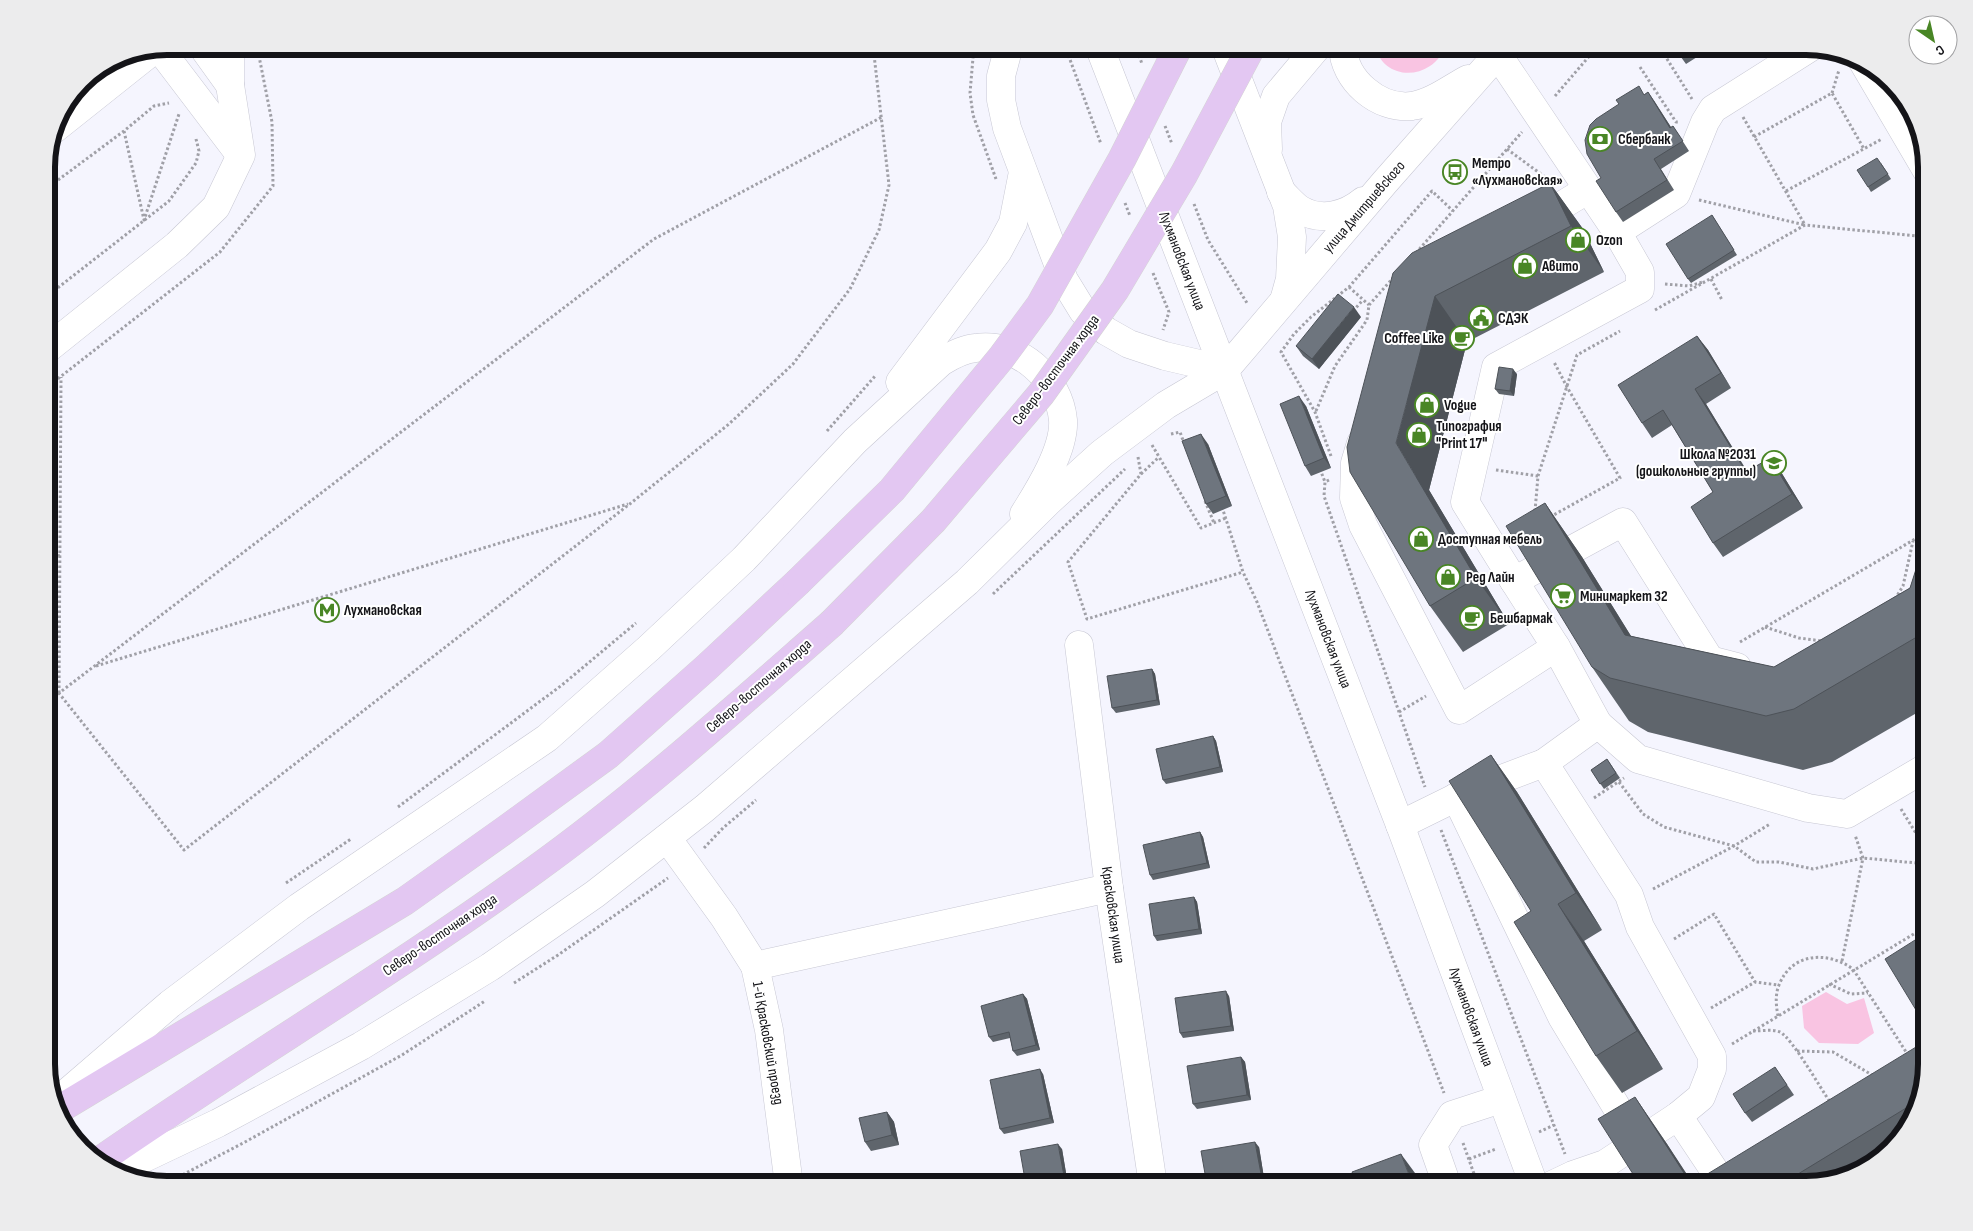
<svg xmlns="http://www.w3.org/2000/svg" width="1973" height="1231" viewBox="0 0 1973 1231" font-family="'Sofia Sans Condensed',sans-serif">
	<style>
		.green { fill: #f9c4e2 }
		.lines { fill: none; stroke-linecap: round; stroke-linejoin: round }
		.minor-casing { stroke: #c7c7d3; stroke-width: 29 }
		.highway-casing { stroke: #d5d5d5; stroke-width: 29 }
		.path { stroke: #a0a0a7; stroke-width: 3; stroke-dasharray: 2.5 2.5; stroke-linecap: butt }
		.minor { stroke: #fff; stroke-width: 28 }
		.highway { stroke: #e3c7f2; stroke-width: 28 }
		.highway-bridge-casing { stroke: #d5d5d5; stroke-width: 29; stroke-linecap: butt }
		.highway-bridge { stroke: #e3c7f2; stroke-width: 28 }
		.wall { fill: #5f656c }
		.shaded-wall { fill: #4d5258 }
		.building { fill: #6e757e; stroke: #4d5258 }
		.labels { text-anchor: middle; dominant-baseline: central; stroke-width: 4; stroke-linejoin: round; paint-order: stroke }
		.poi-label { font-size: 15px; font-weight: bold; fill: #141418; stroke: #fff; text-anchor: start }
		.street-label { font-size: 15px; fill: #141418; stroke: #fff }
		.rim { fill: none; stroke: #141418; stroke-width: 6 }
	</style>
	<rect width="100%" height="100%" fill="#f5f5fe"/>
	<g class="green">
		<path d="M1375 46H1449C1443 52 1437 62 1430 66 1409 80 1381 72 1375 46Z"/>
		<path d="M1826 992 1847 1004 1864 998 1874 1033 1858 1044 1819 1043 1804 1028 1802 1006Z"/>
	</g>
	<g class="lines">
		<defs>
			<g id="minor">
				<path d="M202 46 230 85"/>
				<path d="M1009 46 1001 76V100L1007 128 1064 280 1083 311 1106 331 1129 344 1165 356 1225 370"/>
				<path d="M1099 46 1400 825 1534 1185"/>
				<path d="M1225 46 1287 206 1292 237 1290 279 1285 297"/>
				<path d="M1343 46C1343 80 1379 110 1412 106 1432 103 1451 88 1468 79"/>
				<path d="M159 48 238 152"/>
				<path d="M1498 55 1617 232 1640 272V289L1496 367 1465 502 1514 581 1623 522 1710 660 1737 667"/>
				<path d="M1863 62 1927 171"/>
				<path d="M53 130 156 48"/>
				<path d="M1268 149 1267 122 1276 96 1318 46"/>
				<path d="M1281 192C1287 197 1294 206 1301 210 1322 222 1346 215 1363 201"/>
				<path d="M1533 223 1587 190"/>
				<path d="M1617 232 1676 194 1705 122 1713 109 1811 47"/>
				<path d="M46 350 177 245 216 207 241 155 230 85V46"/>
				<path d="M900 382 998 251 1013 223 1023 172"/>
				<path d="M1361 443 1355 463 1354 498 1363 525 1459 710 1556 647 1514 581"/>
				<path d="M1079 645 1109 888 1153 1185"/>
				<path d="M1556 647 1598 724"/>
				<path d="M1456 797 1562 1017 1637 1141"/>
				<path d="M1400 825 1467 792 1544 763"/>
				<path d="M667 838 724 917 755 966 769 1030 789 1185"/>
				<path d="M755 966 1109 888"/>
				<path d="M56 1102 170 1004 299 907 547 738 649 648 744 559 855 441 941 362C952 355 963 349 976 348 1019 342 1059 378 1063 420 1065 449 1039 490 1024 514"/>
				<path d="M1678 1116 1724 1185"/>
				<path d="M117 1171 218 1123 361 1046 490 967 595 894 705 808 967 582 1049 501 1102 453 1166 405 1225 370 1385 182 1505 46"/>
				<path d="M1447 1185 1433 1145 1452 1115 1501 1099"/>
				<path d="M1552 1185 1573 1175 1605 1164 1678 1116 1701 1097 1712 1069V1056L1640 927 1629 895 1544 763 1598 724 1638 759 1808 808 1847 814 1927 767"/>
			</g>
			<g id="highway">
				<path d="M58 1110 405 901 505 830 608 755 707 667 797 583"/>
				<path d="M99 1161C243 1061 394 972 536 869 640 794 735 708 831 624"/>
			</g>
		</defs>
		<use href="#minor" class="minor-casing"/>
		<use href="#highway" class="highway-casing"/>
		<g class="path">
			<path d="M974 46 970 93 973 115 996 179"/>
			<path d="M1065 46 1101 144"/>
			<path d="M1136 46 1142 64"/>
			<path d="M1659 46 1692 99"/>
			<path d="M1640 67 1676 122H1680"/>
			<path d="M1832 93 1839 70"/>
			<path d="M1555 96 1598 46"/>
			<path d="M1743 117 1805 225"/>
			<path d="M1165 126 1172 144"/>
			<path d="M124 131 144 220 179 114"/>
			<path d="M1754 137 1832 93 1864 149"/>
			<path d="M1507 149 1553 183"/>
			<path d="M46 189 124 131 154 106 169 103"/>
			<path d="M1786 191 1882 139"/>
			<path d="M1699 200 1805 225"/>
			<path d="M1125 203 1130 216"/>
			<path d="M1194 204 1208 240 1247 303"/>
			<path d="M1416 253 1522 132"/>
			<path d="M1153 273 1169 312 1163 330"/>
			<path d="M1711 279 1722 300"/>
			<path d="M1665 284 1689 286 1703 282"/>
			<path d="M1349 287 1369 305"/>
			<path d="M46 297 169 201 196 163 199 151 196 139"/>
			<path d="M1655 310 1805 225 1927 237"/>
			<path d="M1353 311 1363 300"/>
			<path d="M46 388 220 252 273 186 272 122 257 46"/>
			<path d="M1316 411 1335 366 1367 320 1369 305 1393 278"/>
			<path d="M827 431 876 375"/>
			<path d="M1171 434 1180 432 1184 443"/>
			<path d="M1152 445 1201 528 1226 518"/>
			<path d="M1331 456 1315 412 1281 352 1294 334 1311 317 1349 287 1432 191 1453 211"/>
			<path d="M1138 457 1141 474 1068 562 1087 619 1243 572"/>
			<path d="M1320 469 1325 482"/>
			<path d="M1496 470 1538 476"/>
			<path d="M1141 474 1159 457"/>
			<path d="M1329 480 1325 482 1324 496 1425 787"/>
			<path d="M1205 501 1214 523"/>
			<path d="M1222 507 1243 572 1257 602 1444 1093"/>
			<path d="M1535 511 1538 476 1577 355 1620 331"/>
			<path d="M1550 517 1620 478 1567 387 1554 362"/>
			<path d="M46 565 60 555"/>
			<path d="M993 594 1125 469"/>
			<path d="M1895 599 1903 586 1913 541"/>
			<path d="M1765 627 1799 638 1822 641"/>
			<path d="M1740 642 1927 532"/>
			<path d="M96 666 628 504"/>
			<path d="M46 677 184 850 631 503 729 424 793 364 850 289 879 230 889 185 873 46"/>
			<path d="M59 693 61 377"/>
			<path d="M46 703 654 239 882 117"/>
			<path d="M1399 712 1426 696"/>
			<path d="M1619 782 1643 814 1664 827 1734 846 1756 862H1779L1813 869 1863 858 1927 864"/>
			<path d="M1594 798 1624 778"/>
			<path d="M398 807 562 685 636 623"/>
			<path d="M1901 809 1927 851"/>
			<path d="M1441 830 1565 1154"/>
			<path d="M704 848 723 828 756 800"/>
			<path d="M286 883 351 839"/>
			<path d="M1653 889 1734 846 1770 824"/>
			<path d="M1674 939 1714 914 1755 982"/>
			<path d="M1842 961 1863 858 1855 835"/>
			<path d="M514 983 558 955 668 878"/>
			<path d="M1829 984 1851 994 1868 993"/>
			<path d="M1711 1008 1755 982 1778 985"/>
			<path d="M1778 1016C1776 1005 1775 995 1779 985 1792 952 1828 951 1853 969L1908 1055"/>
			<path d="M1753 1031C1762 1031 1772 1029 1780 1032 1792 1038 1821 1089 1830 1102"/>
			<path d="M1732 1044 1927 926"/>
			<path d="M1797 1051 1833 1052 1874 1076"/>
			<path d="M1539 1132 1554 1125"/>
			<path d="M1463 1143 1478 1185"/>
			<path d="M1469 1159 1496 1149"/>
			<path d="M165 1184 245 1142 402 1055 485 1001"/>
		</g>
		<use href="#minor" class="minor"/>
		<use href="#highway" class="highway"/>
		<defs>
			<g id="highway-bridge">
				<path d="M797 583 892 490 1001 358 1040 305 1122 159 1179 46"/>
				<path d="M831 624 933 521 1041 394 1115 290 1184 174 1252 46"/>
			</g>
		</defs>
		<use href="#highway-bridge" class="highway-bridge-casing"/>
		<use href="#highway-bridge" class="highway-bridge"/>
	</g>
	<g class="wall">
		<path d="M1673 46H1730L1709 58 1705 52 1686 64Z"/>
		<path d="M1648 92 1671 127 1673 126 1689 151 1661 169 1674 190 1623 222 1616 212 1601 178 1645 94Z"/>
		<path d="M1881 163 1891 179 1871 192 1868 187Z"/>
		<path d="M1550 183 1583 229 1604 272 1467 342 1429 490 1509 624 1463 652 1430 606 1393 273Z"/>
		<path d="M1712 215 1737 255 1691 283 1688 279Z"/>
		<path d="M1361 317 1319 369 1303 356 1296 346Z"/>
		<path d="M1697 336 1708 350 1731 388 1706 404 1747 471 1781 472 1803 508 1723 557 1713 543V492L1672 425 1652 438 1642 423Z"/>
		<path d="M1517 374 1514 396 1499 394 1495 389Z"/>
		<path d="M1306 406 1331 468 1311 476 1305 466Z"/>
		<path d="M1208 444 1232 506 1213 514 1206 504Z"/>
		<path d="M1545 503 1582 557 1631 636 1774 667 1910 588 1927 535V707L1832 762 1803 770 1648 732 1629 721 1592 667Z"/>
		<path d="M1152 669 1155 674 1160 705 1116 713 1112 708Z"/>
		<path d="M1213 736 1216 741 1223 772 1166 784 1163 780Z"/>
		<path d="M1491 755 1517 792 1602 930 1584 941 1663 1069 1622 1093 1596 1056 1531 911Z"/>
		<path d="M1607 759 1620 778 1604 789 1591 770Z"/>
		<path d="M1200 832 1203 837 1210 868 1153 880 1150 875Z"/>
		<path d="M1194 897 1197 902 1202 934 1157 941 1154 936Z"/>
		<path d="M1927 940V1024H1926L1916 1010Z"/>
		<path d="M1023 994 1027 999 1040 1050 1017 1056 1013 1051 1010 1038 993 1042 989 1037Z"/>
		<path d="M1229 996 1234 1031 1183 1038 1180 1033Z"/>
		<path d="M1241 1057 1245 1062 1251 1100 1197 1109 1193 1104Z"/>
		<path d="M1927 1064 1910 1125 1867 1168 1806 1185H1640L1635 1097 1667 1144 1692 1183Z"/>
		<path d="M1775 1067 1794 1095 1752 1122 1745 1113Z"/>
		<path d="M1043 1074 1054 1123 1004 1134 1000 1129Z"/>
		<path d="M887 1112 894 1122 899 1145 871 1151 865 1142Z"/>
		<path d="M1259 1147 1265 1184 1207 1185Z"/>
		<path d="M1062 1149 1068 1185H1026Z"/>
	</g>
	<g class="shaded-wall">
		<path d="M1648 92 1655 102 1677 137 1670 128Z"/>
		<path d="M1550 183 1583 229 1604 272 1571 226Z"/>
		<path d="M1435 296 1467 342 1429 490 1509 624 1476 578 1396 443Z"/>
		<path d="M1354 307 1361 317 1319 369 1312 359Z"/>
		<path d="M1697 336 1708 350 1731 388 1721 373Z"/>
		<path d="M1513 369 1517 374 1514 396 1510 391Z"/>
		<path d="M1695 389 1706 404 1756 487 1746 472Z"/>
		<path d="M1299 396 1306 406 1331 468 1324 458Z"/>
		<path d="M1201 434 1208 444 1232 506 1226 496Z"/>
		<path d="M1770 458 1781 472 1803 508 1792 494Z"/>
		<path d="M1545 503 1582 557 1663 688 1625 635Z"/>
		<path d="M1152 669 1155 674 1160 705 1157 700Z"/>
		<path d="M1213 736 1216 741 1223 772 1220 767Z"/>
		<path d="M1491 755 1517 792 1602 930 1576 893Z"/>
		<path d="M1200 832 1203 837 1210 868 1207 863Z"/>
		<path d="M1194 897 1197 902 1202 934 1199 929Z"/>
		<path d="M1558 904 1584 941 1663 1069 1637 1031Z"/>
		<path d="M1226 991 1229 996 1234 1031 1231 1026Z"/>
		<path d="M1023 994 1027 999 1040 1050 1036 1045Z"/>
		<path d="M1241 1057 1245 1062 1251 1100 1247 1095Z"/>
		<path d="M1040 1069 1043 1074 1054 1123 1050 1118Z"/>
		<path d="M1635 1097 1667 1144 1694 1185H1691Z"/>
		<path d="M887 1112 894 1122 899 1145 892 1135Z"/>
		<path d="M1255 1142 1259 1147 1265 1184 1262 1179Z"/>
		<path d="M1058 1144 1062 1149 1068 1185 1065 1181Z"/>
		<path d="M1401 1154 1415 1173 1419 1185H1413Z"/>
		<path d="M951 1174 958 1184V1185H953Z"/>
	</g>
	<g class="building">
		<path d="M1639 86 1644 95 1648 92 1670 128 1673 126 1683 141 1654 159 1667 180 1616 212 1596 181 1601 178 1587 154 1585 140 1590 125 1596 119 1619 104 1616 100Z"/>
		<path d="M1877 158 1888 174 1868 187 1857 170Z"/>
		<path d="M1550 183 1571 226 1435 296 1396 443 1476 578 1430 606 1350 472 1347 447 1393 273 1412 253Z"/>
		<path d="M1712 215 1734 250 1688 279 1666 244Z"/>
		<path d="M1338 294 1354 307 1312 359 1296 346Z"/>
		<path d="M1697 336 1721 373 1695 389 1746 472 1770 458 1792 494 1713 543 1691 507 1713 492 1663 410 1642 423 1618 385Z"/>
		<path d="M1499 367 1513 369 1510 391 1495 389Z"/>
		<path d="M1299 396 1324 458 1305 466 1280 404Z"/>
		<path d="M1201 434 1226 496 1206 504 1182 441Z"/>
		<path d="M1545 503 1625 635 1774 667 1910 588 1927 535V631L1794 709 1766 716 1610 678 1592 667 1506 526Z"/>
		<path d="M1152 669 1157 700 1112 708 1107 676Z"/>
		<path d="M1213 736 1220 767 1163 780 1156 749Z"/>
		<path d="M1491 755 1576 893 1558 904 1637 1031 1596 1056 1514 922 1531 911 1449 781Z"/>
		<path d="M1607 759 1616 773 1600 784 1591 770Z"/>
		<path d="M1200 832 1207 863 1150 875 1143 845Z"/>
		<path d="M1194 897 1199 929 1154 936 1149 904Z"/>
		<path d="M1923 935 1927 941V1003L1916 1010 1885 959Z"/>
		<path d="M1226 991 1231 1026 1180 1033 1175 998Z"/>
		<path d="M1023 994 1036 1045 1013 1051 1009 1032 989 1037 981 1006Z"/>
		<path d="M1921 1044 1927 1054V1064L1916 1102 1780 1185H1640L1598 1119 1635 1097 1691 1184Z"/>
		<path d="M1241 1057 1247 1095 1193 1104 1187 1066Z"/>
		<path d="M1775 1067 1787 1085 1745 1113 1733 1094Z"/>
		<path d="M1040 1069 1050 1118 1000 1129 990 1080Z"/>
		<path d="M887 1112 892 1135 865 1142 859 1118Z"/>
		<path d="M1255 1142 1262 1179 1231 1185H1207L1201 1151Z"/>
		<path d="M1058 1144 1065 1181 1043 1185H1026L1020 1151Z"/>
		<path d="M1401 1154 1413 1185H1357L1352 1172Z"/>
		<path d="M951 1174 953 1185H917L916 1182Z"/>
	</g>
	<defs>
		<symbol id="bank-ring" viewBox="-11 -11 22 22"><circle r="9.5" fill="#fff" stroke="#498625" stroke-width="1.5"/><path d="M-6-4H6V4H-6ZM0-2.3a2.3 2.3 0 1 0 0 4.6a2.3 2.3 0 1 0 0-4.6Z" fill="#498625"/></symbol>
		<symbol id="bus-ring" viewBox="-11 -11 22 22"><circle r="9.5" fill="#fff" stroke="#498625" stroke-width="1.5"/><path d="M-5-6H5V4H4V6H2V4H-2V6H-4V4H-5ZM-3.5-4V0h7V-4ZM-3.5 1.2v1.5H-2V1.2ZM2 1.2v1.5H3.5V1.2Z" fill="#498625"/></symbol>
		<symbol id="shop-ring" viewBox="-11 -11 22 22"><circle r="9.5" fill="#fff" stroke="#498625" stroke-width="1.5"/><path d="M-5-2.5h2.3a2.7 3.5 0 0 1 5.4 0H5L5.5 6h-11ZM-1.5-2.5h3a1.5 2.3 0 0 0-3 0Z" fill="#498625"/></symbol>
		<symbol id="civic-ring" viewBox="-11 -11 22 22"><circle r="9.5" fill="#fff" stroke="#498625" stroke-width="1.5"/><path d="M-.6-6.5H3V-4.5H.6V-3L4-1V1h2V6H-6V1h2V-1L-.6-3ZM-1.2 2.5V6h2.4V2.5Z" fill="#498625"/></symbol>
		<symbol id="cafe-ring" viewBox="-11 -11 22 22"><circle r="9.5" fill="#fff" stroke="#498625" stroke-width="1.5"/><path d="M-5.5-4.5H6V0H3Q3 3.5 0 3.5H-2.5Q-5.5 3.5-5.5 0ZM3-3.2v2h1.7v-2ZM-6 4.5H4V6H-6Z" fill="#498625"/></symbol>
		<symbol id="school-ring" viewBox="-11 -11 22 22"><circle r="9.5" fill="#fff" stroke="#498625" stroke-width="1.5"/><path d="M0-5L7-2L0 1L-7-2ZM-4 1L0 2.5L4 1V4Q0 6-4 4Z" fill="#498625"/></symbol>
		<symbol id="supermarket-ring" viewBox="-11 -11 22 22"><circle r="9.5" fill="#fff" stroke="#498625" stroke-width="1.5"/><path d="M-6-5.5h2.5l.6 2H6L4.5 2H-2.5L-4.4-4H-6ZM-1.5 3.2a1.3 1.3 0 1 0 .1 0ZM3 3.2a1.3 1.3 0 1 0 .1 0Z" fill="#498625"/></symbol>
		<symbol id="metro-ring" viewBox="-11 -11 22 22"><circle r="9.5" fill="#fff" stroke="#498625" stroke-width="1.5"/><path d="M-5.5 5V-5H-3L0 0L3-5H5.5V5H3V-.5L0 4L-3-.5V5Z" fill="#498625"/></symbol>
	</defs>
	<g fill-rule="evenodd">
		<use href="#bank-ring" x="1586" y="125" width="28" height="28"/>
		<use href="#bus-ring" x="1441" y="158" width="28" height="28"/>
		<use href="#shop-ring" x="1564" y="226" width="28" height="28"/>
		<use href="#shop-ring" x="1511" y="252" width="28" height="28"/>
		<use href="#civic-ring" x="1467" y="304" width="28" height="28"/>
		<use href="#cafe-ring" x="1448" y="324" width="28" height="28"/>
		<use href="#shop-ring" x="1413" y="391" width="28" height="28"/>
		<use href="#shop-ring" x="1405" y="421" width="28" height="28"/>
		<use href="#school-ring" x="1760" y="449" width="28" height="28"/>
		<use href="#shop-ring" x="1407" y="525" width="28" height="28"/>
		<use href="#shop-ring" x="1434" y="563" width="28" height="28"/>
		<use href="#supermarket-ring" x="1549" y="582" width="28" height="28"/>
		<use href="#metro-ring" x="313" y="596" width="28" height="28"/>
		<use href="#cafe-ring" x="1458" y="604" width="28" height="28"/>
	</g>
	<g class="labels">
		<g class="poi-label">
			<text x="1618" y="139">Сбербанк</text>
			<text x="1472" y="163">Метро<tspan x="1472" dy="17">«Лухмановская»</tspan></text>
			<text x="1596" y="240">Ozon</text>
			<text x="1542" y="266">Авито</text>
			<text x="1498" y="318">СДЭК</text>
			<text x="1444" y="338" text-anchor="end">Coffee Like</text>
			<text x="1444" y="405">Vogue</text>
			<text x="1436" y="426">Типография<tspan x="1436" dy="17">"Print 17"</tspan></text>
			<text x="1756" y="454" text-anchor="end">Школа №2031<tspan x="1756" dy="17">(дошкольные группы)</tspan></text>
			<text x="1438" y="539">Доступная мебель</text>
			<text x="1466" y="577">Ред Лайн</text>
			<text x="1580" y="596">Минимаркет 32</text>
			<text x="344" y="610">Лухмановская</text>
			<text x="1490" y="618">Бешбармак</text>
		</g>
		<g class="street-label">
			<text transform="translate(1364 207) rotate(-49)">улица Дмитриевского</text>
			<text transform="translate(1182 261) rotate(69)">Лухмановская улица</text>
			<text transform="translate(1056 370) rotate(-53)">Северо-восточная хорда</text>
			<text transform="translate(1328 639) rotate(69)">Лухмановская улица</text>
			<text transform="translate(759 686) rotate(-41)">Северо-восточная хорда</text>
			<text transform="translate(1113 915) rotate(82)">Красковская улица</text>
			<text transform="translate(440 935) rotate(-34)">Северо-восточная хорда</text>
			<text transform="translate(1471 1017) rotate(70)">Лухмановская улица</text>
			<text transform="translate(768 1043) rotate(80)">1-й Красковский проезд</text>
		</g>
	</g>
	<path d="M0 0H1973V1231H0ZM167 55H1806A112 112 0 0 1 1918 167V1064A112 112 0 0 1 1806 1176H167A112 112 0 0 1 55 1064V167A112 112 0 0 1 167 55Z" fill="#ececed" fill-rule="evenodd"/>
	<path class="rim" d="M167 55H1806A112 112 0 0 1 1918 167V1064A112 112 0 0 1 1806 1176H167A112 112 0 0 1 55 1064V167A112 112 0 0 1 167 55Z"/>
	<g transform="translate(1933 40) rotate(146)"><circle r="24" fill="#ffffff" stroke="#a1a1a3"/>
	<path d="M0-4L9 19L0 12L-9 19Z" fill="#498625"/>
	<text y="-8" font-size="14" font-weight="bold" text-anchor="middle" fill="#141418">С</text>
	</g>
</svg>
